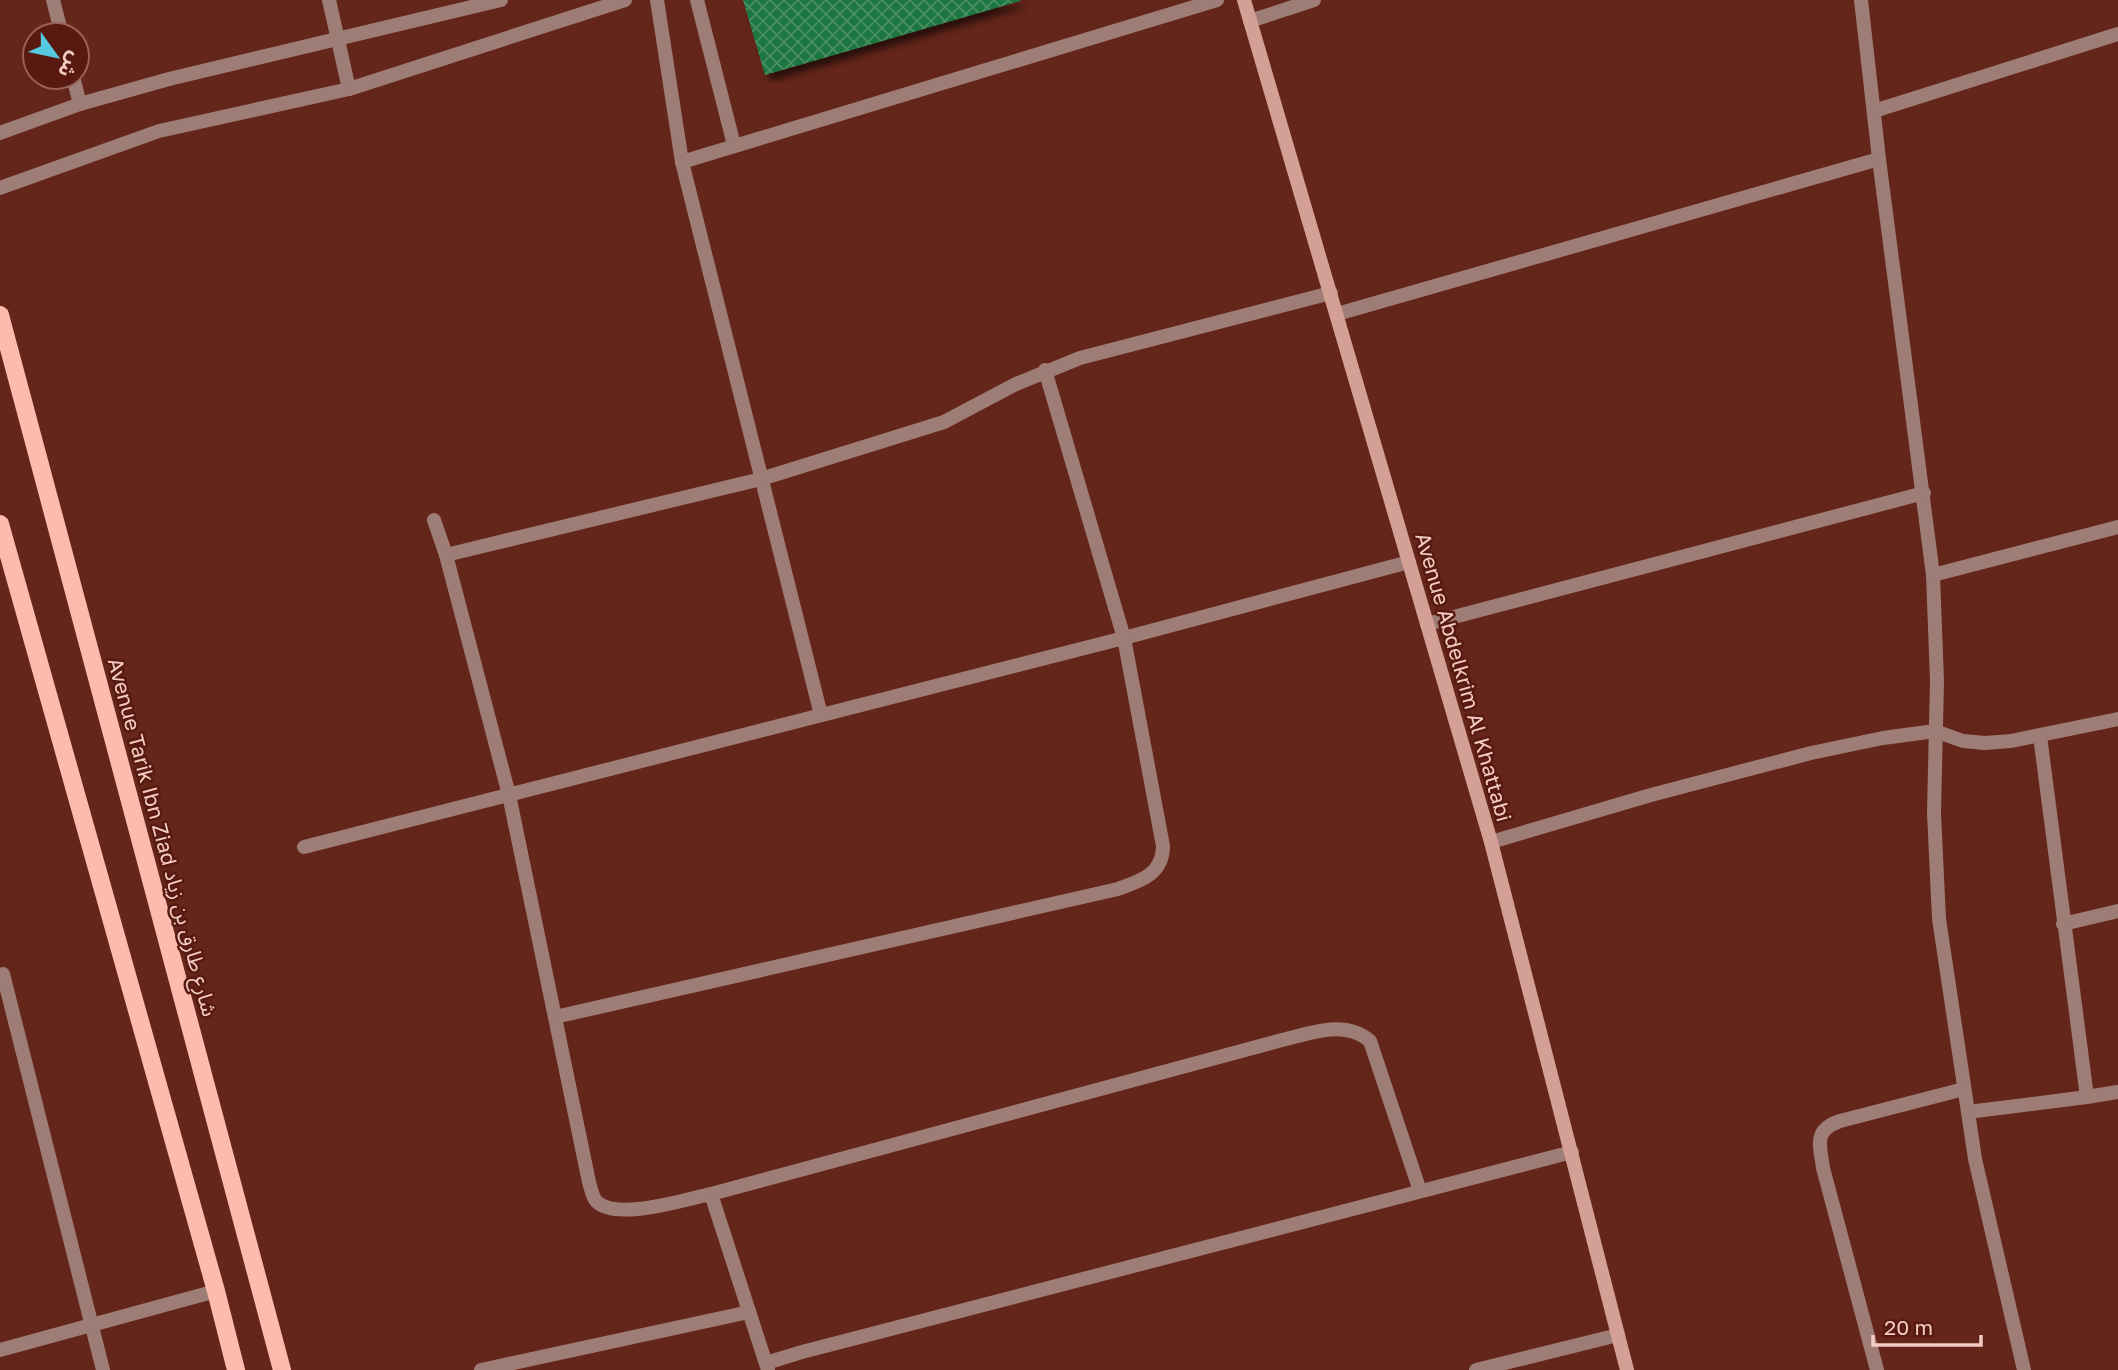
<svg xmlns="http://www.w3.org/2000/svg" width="2118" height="1370" viewBox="0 0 2118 1370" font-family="'Golos Text','Noto Sans Arabic',sans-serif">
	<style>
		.building { fill: url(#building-cross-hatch); filter: url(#shadow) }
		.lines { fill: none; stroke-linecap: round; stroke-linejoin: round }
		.lane { stroke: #9d7d76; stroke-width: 14 }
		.street { stroke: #9d7d76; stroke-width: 14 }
		.secondary { stroke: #d4a096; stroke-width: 14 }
		.primary { stroke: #fdbbae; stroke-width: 18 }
		.labels { text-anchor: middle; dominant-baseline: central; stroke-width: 5; stroke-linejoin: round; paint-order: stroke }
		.street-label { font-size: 21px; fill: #f4ccc4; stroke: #581a10 }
	</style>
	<defs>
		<pattern id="building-cross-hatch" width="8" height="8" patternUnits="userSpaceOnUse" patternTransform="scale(1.75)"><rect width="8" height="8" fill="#1e7740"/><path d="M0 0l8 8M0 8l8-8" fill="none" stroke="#4a8f63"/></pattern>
		<filter id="shadow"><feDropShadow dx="6" dy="6" stdDeviation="3.5" flood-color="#0009"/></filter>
	</defs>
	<rect width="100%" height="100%" fill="#64251a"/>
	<path class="building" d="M743 0H1020V1L765 75Z"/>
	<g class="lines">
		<g class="lane">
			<path d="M53 0 62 35"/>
			<path d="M73 77 80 104"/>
		</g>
		<g class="street">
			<path d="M329 0 349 89"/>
			<path d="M657 0 682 162 821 715"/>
			<path d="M697 0 734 145"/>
			<path d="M1861 0 1879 159 1933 575 1937 681 1934 813 1939 919 1975 1159 2024 1370"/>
			<path d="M1250 21 1314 0"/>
			<path d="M1874 111 2118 34"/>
			<path d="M0 133 80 104 169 79 501 0"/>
			<path d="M682 162 1217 0"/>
			<path d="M0 188 159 131 349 89 625 0"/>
			<path d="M1337 314 1879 159"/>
			<path d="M434 520 446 555 509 795 589 1182C591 1188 592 1197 597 1202 617 1221 686 1199 711 1194"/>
			<path d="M446 555 761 479 944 422 1016 384 1080 358 1331 293"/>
			<path d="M1933 575 2118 527"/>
			<path d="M1427 624 1924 493"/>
			<path d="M1491 842 1651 795 1811 753 1883 738 1935 731 1963 741 1985 743 2011 741 2118 719"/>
			<path d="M304 847 1124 638 1409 562"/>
			<path d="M2063 924 2118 911"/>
			<path d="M3 974 103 1370"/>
			<path d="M555 1017 1118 889C1141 881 1163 874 1163 846L1124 638 1045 370"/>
			<path d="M2087 1097 2117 1092"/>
			<path d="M1968 1112 2087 1097 2040 736"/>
			<path d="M0 1350 216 1291"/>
			<path d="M766 1363 802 1352 1572 1152"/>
			<path d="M481 1370 749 1312"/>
			<path d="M768 1370 711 1194 1282 1040C1311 1033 1345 1019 1370 1041L1420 1191"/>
			<path d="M1476 1370 1618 1335"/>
			<path d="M1877 1370 1823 1168C1820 1145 1813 1130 1840 1121L1964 1089"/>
		</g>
		<path class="secondary" d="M1244 0 1491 842 1627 1370"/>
		<g class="primary">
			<path d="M0 315 282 1370"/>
			<path d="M0 524 216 1291 236 1370"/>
		</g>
	</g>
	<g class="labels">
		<g class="street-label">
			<text transform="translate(1464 677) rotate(74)">Avenue Abdelkrim Al Khattabi</text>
			<text transform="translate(163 837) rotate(75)">Avenue Tarik Ibn Ziad شارع طارق بن زياد</text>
		</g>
	</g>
	<g transform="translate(56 56) rotate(123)"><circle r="33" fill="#581a10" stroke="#966158" stroke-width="2"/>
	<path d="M0-5L12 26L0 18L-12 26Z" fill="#55cadf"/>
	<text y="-10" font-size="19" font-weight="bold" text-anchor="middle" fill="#f4ccc4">ش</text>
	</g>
	<path d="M1873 1335v10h108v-10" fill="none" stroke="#f4ccc4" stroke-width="3.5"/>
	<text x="1884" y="1335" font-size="21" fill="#f4ccc4" stroke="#581a10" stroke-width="5" paint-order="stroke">20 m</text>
</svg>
